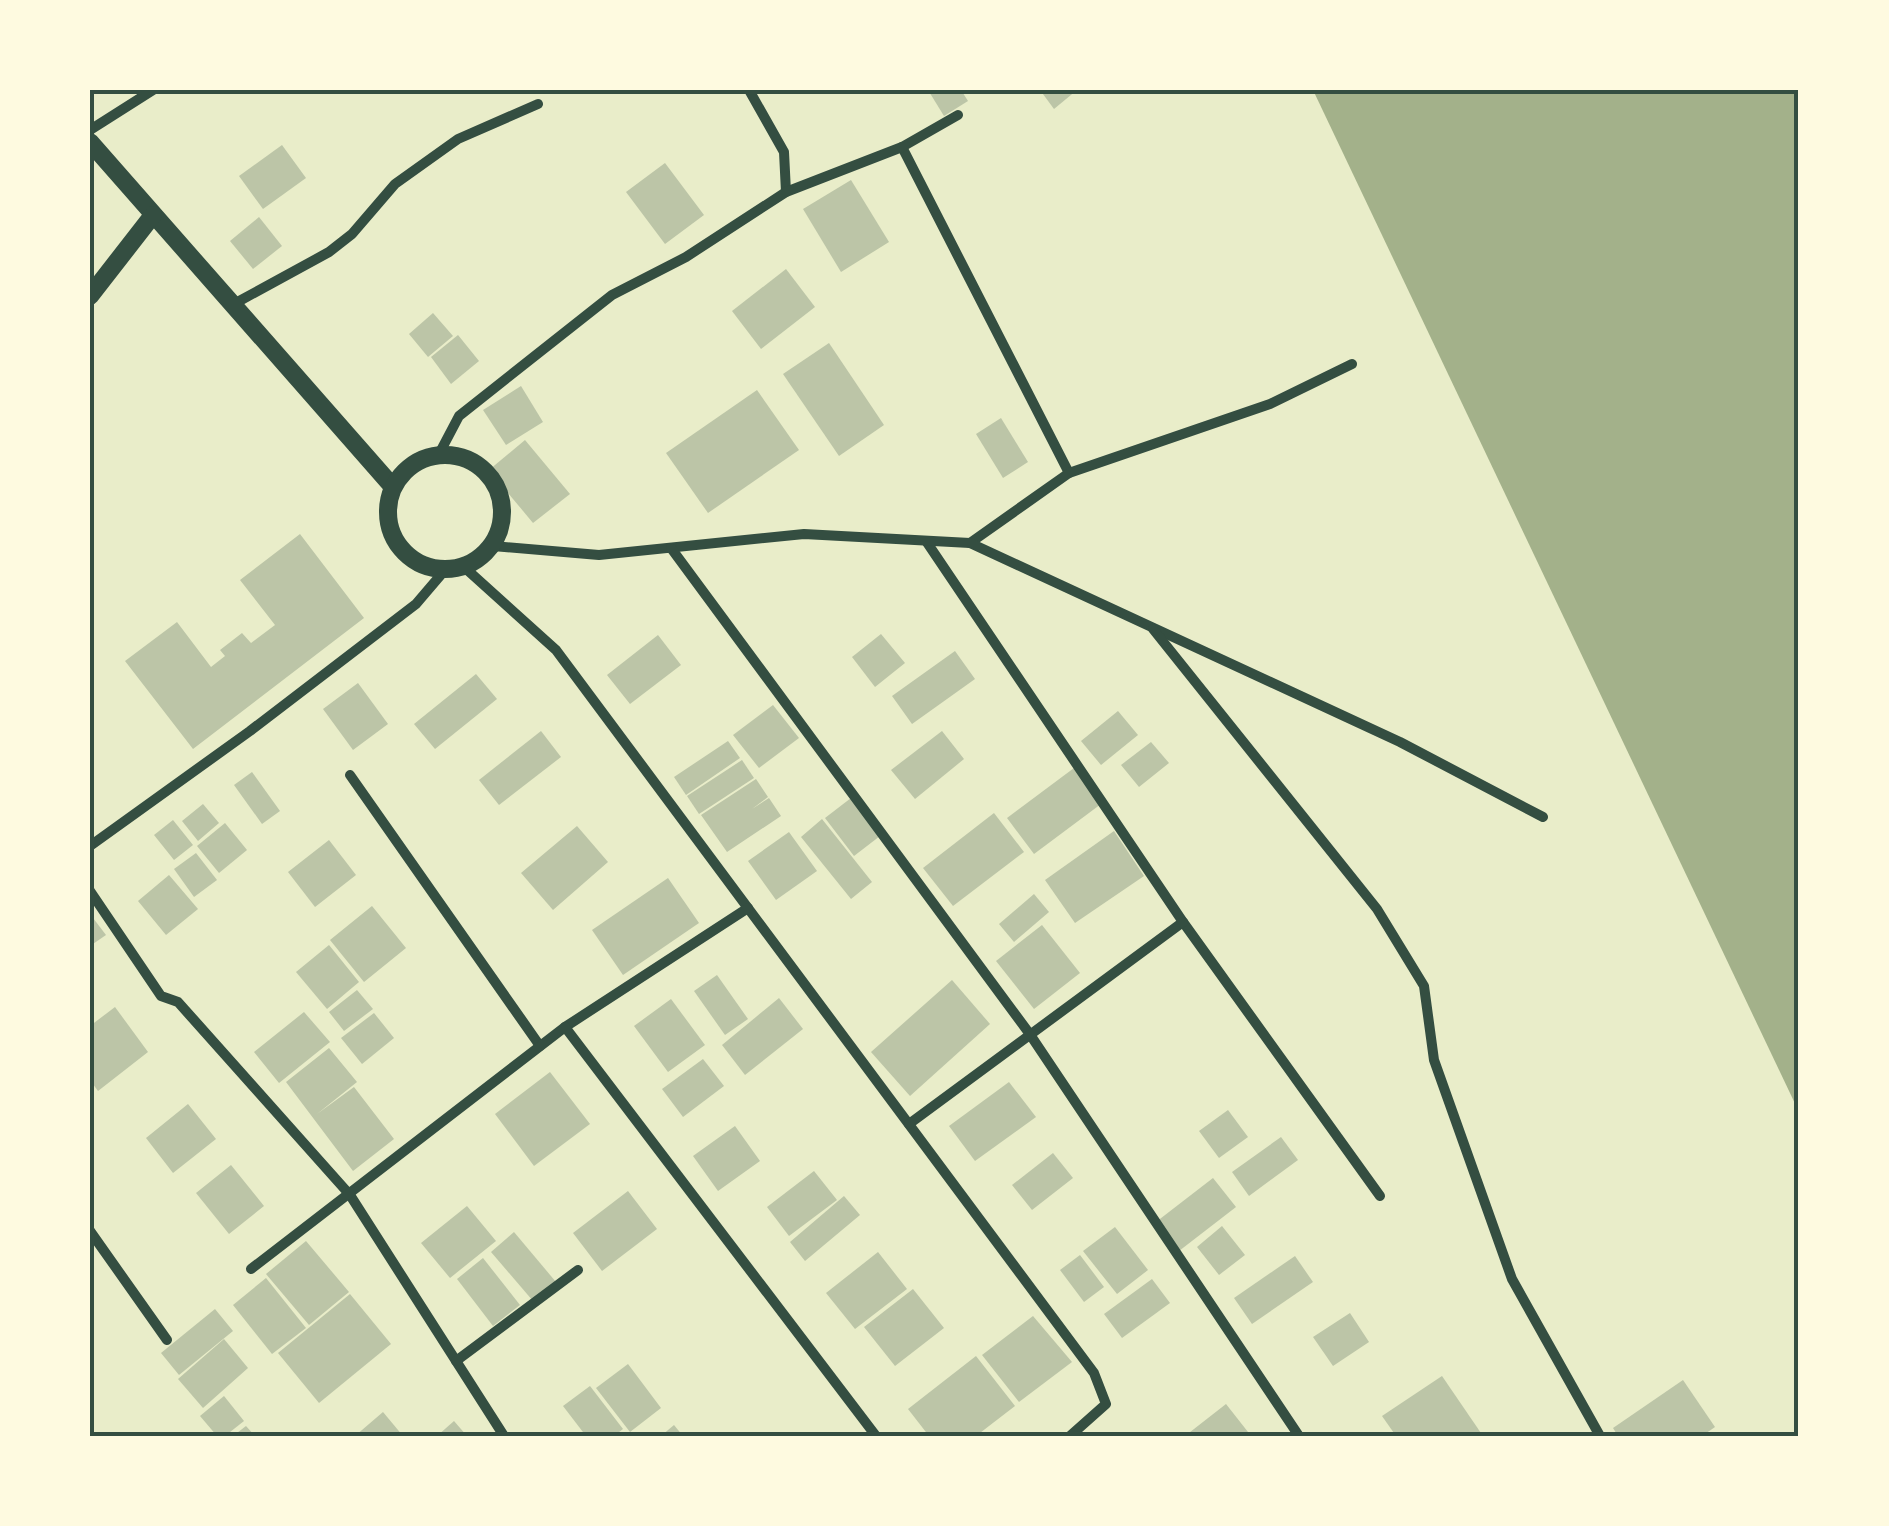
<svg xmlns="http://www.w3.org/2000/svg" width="1889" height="1526" viewBox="0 0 1889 1526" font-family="Commissioner,sans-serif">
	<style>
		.water { fill: #a3b18a }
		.building { fill: #bcc5a7 }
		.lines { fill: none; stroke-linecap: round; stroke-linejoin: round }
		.minor { stroke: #344e41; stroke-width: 10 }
		.tertiary { stroke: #344e41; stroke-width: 18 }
		.neatline { fill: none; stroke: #344e41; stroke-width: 4 }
	</style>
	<rect width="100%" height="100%" fill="#e9edc9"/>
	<path class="water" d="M1313 90H1799V1112Z"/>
	<g class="building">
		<path d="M928 90H961L968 101 944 116Z"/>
		<path d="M1040 90H1077L1054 109Z"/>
		<path d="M282 145 306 178 263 209 239 176Z"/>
		<path d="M665 163 704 215 665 244 626 192Z"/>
		<path d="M851 180 889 242 841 272 803 209Z"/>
		<path d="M259 217 282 246 253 269 230 241Z"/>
		<path d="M786 269 815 307 761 349 732 311Z"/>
		<path d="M433 313 453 336 428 357 409 334Z"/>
		<path d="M458 335 479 361 451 384 431 357Z"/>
		<path d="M829 343 884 425 839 456 783 374Z"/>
		<path d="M521 386 543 422 506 445 483 410Z"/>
		<path d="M757 390 799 450 708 513 666 453Z"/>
		<path d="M1001 418 1028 462 1003 478 976 434Z"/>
		<path d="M525 440 570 494 533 523 489 470Z"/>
		<path d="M300 534 364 618 193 749 125 661 177 622 211 667 225 656 220 650 242 633 251 643 275 625 240 580Z"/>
		<path d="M881 634 905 663 875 687 852 657Z"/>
		<path d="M658 635 681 665 630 704 607 675Z"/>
		<path d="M955 651 975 679 912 724 892 696Z"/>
		<path d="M476 674 497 699 435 749 414 724Z"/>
		<path d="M358 683 388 724 353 750 323 709Z"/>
		<path d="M773 705 799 738 759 768 733 735Z"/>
		<path d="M1118 711 1138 735 1101 765 1081 741Z"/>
		<path d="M541 731 561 757 499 805 479 780Z"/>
		<path d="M942 731 964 759 915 799 891 770Z"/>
		<path d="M728 741 740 758 686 795 674 777Z"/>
		<path d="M1151 742 1169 763 1139 787 1121 765Z"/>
		<path d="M742 760 754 778 699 814 687 796Z"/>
		<path d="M1074 768 1101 804 1034 854 1007 818Z"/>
		<path d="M252 772 280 811 262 824 234 785Z"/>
		<path d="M756 779 768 797 752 809 769 798 781 816 727 852 701 815Z"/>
		<path d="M851 798 880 836 854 856 825 818Z"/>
		<path d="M203 804 219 823 198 841 182 821Z"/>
		<path d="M994 813 1024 852 953 906 923 868Z"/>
		<path d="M822 819 872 882 851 899 801 837Z"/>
		<path d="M173 820 193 845 174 860 154 835Z"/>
		<path d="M225 823 247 850 219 873 197 846Z"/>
		<path d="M577 826 608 862 553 910 521 873Z"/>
		<path d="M1114 831 1144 876 1075 923 1045 880Z"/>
		<path d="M789 832 817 871 776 900 748 861Z"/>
		<path d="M329 840 356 875 315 907 288 872Z"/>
		<path d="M196 853 217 880 194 897 174 869Z"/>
		<path d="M169 875 198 909 166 935 138 901Z"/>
		<path d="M668 878 699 923 623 975 592 930Z"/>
		<path d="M1034 894 1049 912 1014 942 999 924Z"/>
		<path d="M372 906 406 948 364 982 330 940Z"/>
		<path d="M90 914 106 935 90 946Z"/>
		<path d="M1042 925 1080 973 1034 1009 996 961Z"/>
		<path d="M329 945 359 982 327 1009 296 972Z"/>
		<path d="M717 975 748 1019 725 1035 694 991Z"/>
		<path d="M952 980 990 1024 910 1096 871 1052Z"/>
		<path d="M357 990 373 1009 344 1031 329 1012Z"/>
		<path d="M779 998 803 1029 745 1075 722 1045Z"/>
		<path d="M671 999 705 1045 668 1072 634 1026Z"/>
		<path d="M115 1007 148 1052 98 1091 90 1080V1026Z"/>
		<path d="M304 1012 330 1042 279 1083 254 1052Z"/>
		<path d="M374 1013 394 1038 362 1064 341 1038Z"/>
		<path d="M329 1048 357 1082 317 1114 354 1087 394 1139 353 1171 286 1082Z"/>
		<path d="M703 1059 724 1086 683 1117 662 1089Z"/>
		<path d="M550 1072 590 1124 534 1166 495 1114Z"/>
		<path d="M1009 1082 1036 1117 975 1161 949 1126Z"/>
		<path d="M188 1104 216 1139 173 1173 146 1138Z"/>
		<path d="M1228 1110 1248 1137 1219 1158 1199 1131Z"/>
		<path d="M735 1126 760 1161 718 1191 693 1156Z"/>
		<path d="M1281 1137 1298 1160 1249 1196 1232 1172Z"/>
		<path d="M1053 1153 1073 1178 1032 1210 1012 1185Z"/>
		<path d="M231 1165 264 1206 229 1234 196 1193Z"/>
		<path d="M814 1171 837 1200 789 1236 767 1207Z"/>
		<path d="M1213 1178 1236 1207 1179 1251 1156 1222Z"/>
		<path d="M628 1191 657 1229 602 1271 573 1233Z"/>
		<path d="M844 1196 860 1215 805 1261 790 1242Z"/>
		<path d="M467 1206 496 1241 450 1278 421 1243Z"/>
		<path d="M1222 1226 1245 1255 1219 1275 1197 1247Z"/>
		<path d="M1115 1227 1148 1270 1117 1294 1083 1251Z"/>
		<path d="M514 1232 556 1282 533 1301 491 1252Z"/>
		<path d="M306 1241 349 1292 309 1325 266 1274Z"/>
		<path d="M878 1252 907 1289 855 1329 826 1293Z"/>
		<path d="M1080 1255 1104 1287 1084 1302 1060 1270Z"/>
		<path d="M1295 1256 1313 1282 1252 1324 1234 1298Z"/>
		<path d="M483 1258 520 1305 493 1326 457 1279Z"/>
		<path d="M266 1278 306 1328 272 1354 233 1305Z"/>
		<path d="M1152 1279 1170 1303 1122 1338 1104 1314Z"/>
		<path d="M913 1289 944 1328 895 1366 864 1327Z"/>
		<path d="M350 1294 391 1344 319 1403 278 1353Z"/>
		<path d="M215 1309 233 1331 179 1375 161 1353Z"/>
		<path d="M1350 1313 1369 1342 1333 1366 1313 1337Z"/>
		<path d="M1033 1316 1072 1362 1019 1402 982 1355Z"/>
		<path d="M224 1339 248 1368 203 1408 178 1379Z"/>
		<path d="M976 1356 1015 1406 976 1436H929L908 1409Z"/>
		<path d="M628 1364 661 1408 630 1432 596 1388Z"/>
		<path d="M1442 1376 1483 1436H1396L1382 1416Z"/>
		<path d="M1683 1380 1715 1427 1702 1436H1618L1613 1428Z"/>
		<path d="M590 1386 623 1429 614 1436H586L563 1406Z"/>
		<path d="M224 1396 244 1421 225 1436H217L200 1416Z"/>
		<path d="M1226 1404 1248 1432 1243 1436H1185Z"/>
		<path d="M383 1412 403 1436H355Z"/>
		<path d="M454 1421 467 1436H437Z"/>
		<path d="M674 1425 683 1436H661Z"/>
		<path d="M246 1426 255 1436H233Z"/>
	</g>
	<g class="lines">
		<g class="minor">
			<path d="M749 90 784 152 786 192"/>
			<path d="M90 130 153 90"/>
			<path d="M902 147 1069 473"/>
			<path d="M232 305 329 252 352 234 395 184 458 139 538 104"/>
			<path d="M439 454 459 416 612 295 686 257 786 192 902 147 958 115"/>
			<path d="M926 541 1183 922 1380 1196"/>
			<path d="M970 543 1069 473 1270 404 1352 364"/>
			<path d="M493 546 599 555 804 534 970 543 1400 742 1543 817"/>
			<path d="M671 548 1029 1033 1299 1436"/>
			<path d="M464 567 556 650 1094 1373 1106 1404 1070 1436"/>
			<path d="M1153 629 1377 909 1424 986 1434 1060 1512 1279 1600 1436"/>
			<path d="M350 775 540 1046"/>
			<path d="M90 846 250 731 416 604 445 570"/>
			<path d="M90 891 161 996 178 1002 350 1195 504 1436"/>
			<path d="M565 1027 748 908"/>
			<path d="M909 1124 1183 922"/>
			<path d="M90 1231 167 1340"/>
			<path d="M251 1269 565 1027 876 1436"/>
			<path d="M456 1361 578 1270"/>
		</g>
		<g class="tertiary">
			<path d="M90 142 393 487"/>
			<path d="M90 296 153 215"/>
			<circle cx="445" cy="512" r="57"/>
		</g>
	</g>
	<rect width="1889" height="1526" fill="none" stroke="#fefae0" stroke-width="185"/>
	<rect x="92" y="92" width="1704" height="1342" class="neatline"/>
</svg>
